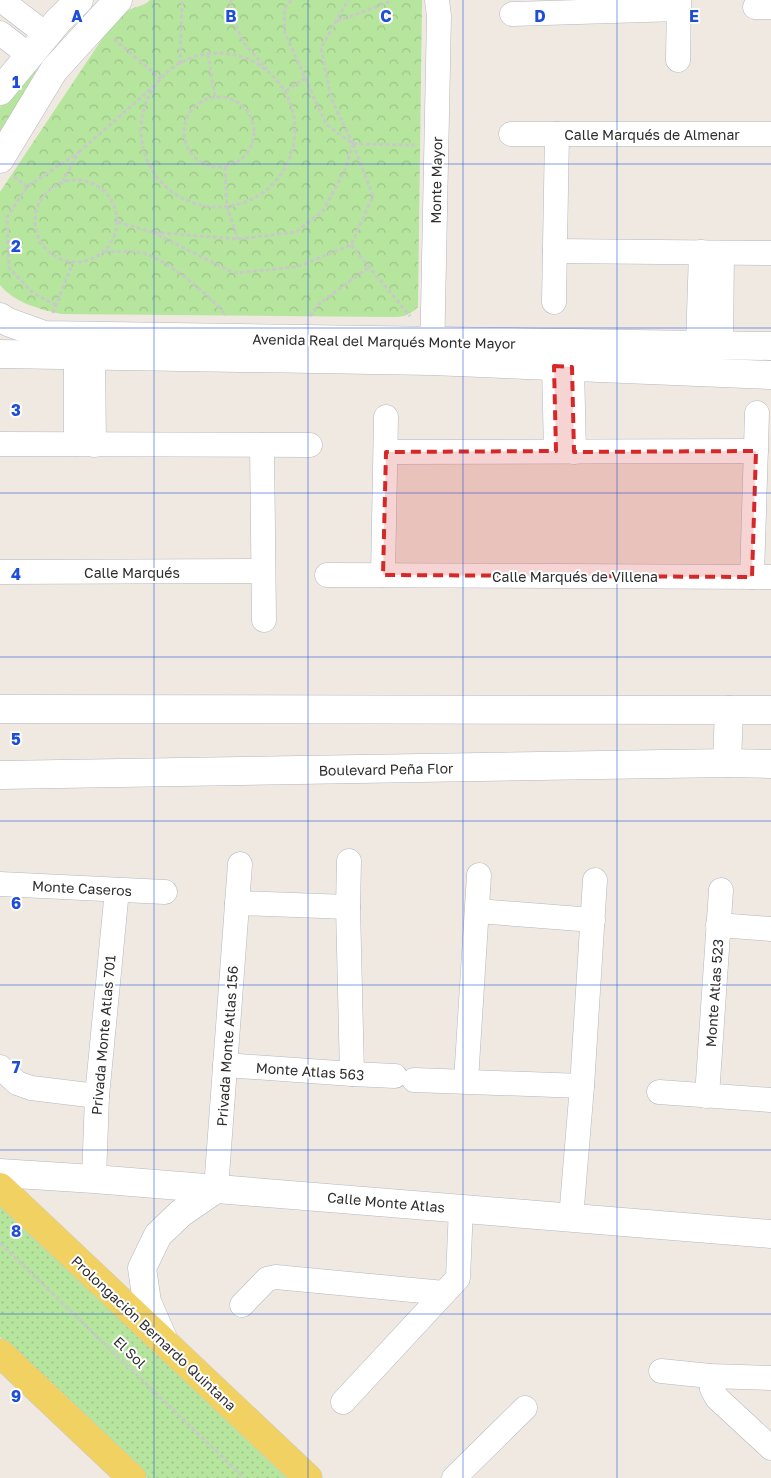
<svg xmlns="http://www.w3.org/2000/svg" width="771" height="1478" viewBox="0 0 771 1478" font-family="'Golos Text',sans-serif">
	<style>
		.grass { fill: url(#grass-dots) }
		.forest { fill: url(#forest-crowns) }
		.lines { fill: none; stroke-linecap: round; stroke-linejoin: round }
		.minor-casing { stroke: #b4b7c1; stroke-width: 25 }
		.tertiary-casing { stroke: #b4b7c1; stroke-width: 29 }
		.secondary-casing { stroke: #b4b7c1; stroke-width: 29 }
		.primary-casing { stroke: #c9c9c9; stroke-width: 29 }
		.path { stroke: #c9c9c9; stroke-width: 3; stroke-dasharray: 4 2.5; stroke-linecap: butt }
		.minor { stroke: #fff; stroke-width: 24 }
		.tertiary { stroke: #fff; stroke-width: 28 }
		.secondary { stroke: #fff; stroke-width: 28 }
		.primary { stroke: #f2d163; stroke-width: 28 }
		.marked { fill: #d62828; fill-opacity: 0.2; stroke: #d62828; stroke-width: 4; stroke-dasharray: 10 6; stroke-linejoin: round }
		.grid { fill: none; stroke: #1d4ed8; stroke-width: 1; stroke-opacity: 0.55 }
		.labels { text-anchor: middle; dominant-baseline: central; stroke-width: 4; stroke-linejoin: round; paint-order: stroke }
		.street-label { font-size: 14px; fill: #2e2e2e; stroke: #fff }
		.grid-label { font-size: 16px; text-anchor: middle; font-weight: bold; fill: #1d4ed8; stroke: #fff; stroke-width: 4; stroke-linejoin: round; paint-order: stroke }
	</style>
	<defs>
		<pattern id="grass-dots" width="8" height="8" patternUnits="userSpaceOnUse" patternTransform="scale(1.25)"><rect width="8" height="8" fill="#b6e59e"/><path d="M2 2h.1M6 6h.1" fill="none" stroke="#9dc588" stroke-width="1.8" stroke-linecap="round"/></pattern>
		<pattern id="forest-crowns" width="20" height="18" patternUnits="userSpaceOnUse" patternTransform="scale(1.25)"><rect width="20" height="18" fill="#b6e59e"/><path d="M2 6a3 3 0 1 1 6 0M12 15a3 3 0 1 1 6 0" fill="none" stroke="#9dc588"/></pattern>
	</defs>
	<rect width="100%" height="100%" fill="#efe9e1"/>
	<path class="grass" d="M0 1205 287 1478H148L0 1337Z"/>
	<g class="forest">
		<path d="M150 0H422L418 307C409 316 403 317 391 317L61 314C39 309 15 303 0 285V192L104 36C111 26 118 16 129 10 136 6 145 6 150 0Z"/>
		<path d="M38 67 0 138V107Z"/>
	</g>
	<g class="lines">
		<defs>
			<g id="minor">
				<path d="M1 0 47 35"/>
				<path d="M755 7H771"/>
				<path d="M512 14 679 9"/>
				<path d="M0 33 30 56"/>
				<path d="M678 60 679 0"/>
				<path d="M511 134H771"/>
				<path d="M555 251 771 253"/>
				<path d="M554 302 557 134"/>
				<path d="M698 345 701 252"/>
				<path d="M721 345 722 253"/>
				<path d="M93 355 94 445"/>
				<path d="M432 359 439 16 437 0"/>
				<path d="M554 366 556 451"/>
				<path d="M572 367 574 452"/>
				<path d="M0 444 310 445"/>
				<path d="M76 444V355"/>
				<path d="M262 445 264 620"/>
				<path d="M386 452 756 451"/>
				<path d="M0 572 263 571"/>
				<path d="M327 575 771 577"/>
				<path d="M383 575 386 417"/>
				<path d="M752 577 757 413"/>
				<path d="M349 861 348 907 352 1074"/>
				<path d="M0 884 165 892"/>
				<path d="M237 903 348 907"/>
				<path d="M477 911 593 920"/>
				<path d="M718 925 771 929"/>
				<path d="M225 1065 352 1074 395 1076"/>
				<path d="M0 1067 17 1083 31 1088 97 1096"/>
				<path d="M414 1080 582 1086"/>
				<path d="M466 1081 479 875"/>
				<path d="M659 1092 771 1100"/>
				<path d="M707 1096 721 890"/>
				<path d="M94 1179 97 1096 117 890"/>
				<path d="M216 1189 240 864"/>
				<path d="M571 1218 582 1086 595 880"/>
				<path d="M242 1305 267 1279 276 1277 444 1293"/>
				<path d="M661 1371 710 1376 771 1378"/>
				<path d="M710 1376 712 1389 717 1398 771 1448"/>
				<path d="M343 1402 458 1278 461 1208"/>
				<path d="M454 1478 525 1408"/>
			</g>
			<g id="tertiary">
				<path d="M0 91 58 21 79 0"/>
				<path d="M0 159 54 70 118 0"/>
				<path d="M0 317 8 322 44 335 771 346"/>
				<path d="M0 354 432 361 771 375"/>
				<path d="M0 1173 94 1179 771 1234"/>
			</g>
			<g id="secondary">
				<path d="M0 709 771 710"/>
				<path d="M727 763 729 710"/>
				<path d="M0 775 727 763 771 764"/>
				<path d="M165 1343 147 1302 142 1268 158 1235 181 1213 216 1189"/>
			</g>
			<g id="primary">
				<path d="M0 1187 308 1478"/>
				<path d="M0 1353 132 1478"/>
			</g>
		</defs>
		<use href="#minor" class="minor-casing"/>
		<use href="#tertiary" class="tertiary-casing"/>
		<use href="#secondary" class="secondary-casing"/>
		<use href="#primary" class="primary-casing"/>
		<g class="path">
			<path d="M231 0V13L243 42 267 69"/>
			<path d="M291 0 284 9 285 33 326 124 353 144 331 98 321 48 348 0"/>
			<path d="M337 21 387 3 391 0"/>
			<path d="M114 39 161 79"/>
			<circle cx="218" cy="130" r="77"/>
			<path d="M208 54 215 97"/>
			<path d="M180 64 182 0"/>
			<path d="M286 91 305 78"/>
			<circle cx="219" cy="132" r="35"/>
			<path d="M353 144 373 196 351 245 297 267 234 273 152 232 238 239 296 232 323 211 345 170Z"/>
			<path d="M353 144 415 145"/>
			<path d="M79 152 154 86"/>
			<path d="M225 167 227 207 238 239"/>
			<path d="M14 176 27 187"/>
			<circle cx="76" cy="221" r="41"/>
			<path d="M118 222 152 232"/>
			<path d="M351 245 410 316"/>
			<path d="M104 252C115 252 136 250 146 254 170 262 210 296 226 315"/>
			<path d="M56 305 33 293 9 268 7 217 27 187 79 152 63 181"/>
			<path d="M53 313 73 262"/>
			<path d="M310 316 319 304 369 267"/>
			<path d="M0 1243 244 1478"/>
		</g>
		<use href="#minor" class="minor"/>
		<use href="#tertiary" class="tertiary"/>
		<use href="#secondary" class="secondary"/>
		<use href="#primary" class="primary"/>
	</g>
	<path class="marked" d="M554 366 572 367 574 452 756 451 752 577 383 575 386 452 556 451Z"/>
	<path class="grid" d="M154 0V1478M308 0V1478M463 0V1478M617 0V1478M0 164H771M0 328H771M0 493H771M0 657H771M0 821H771M0 985H771M0 1150H771M0 1314H771"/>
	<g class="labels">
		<g class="street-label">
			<text x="652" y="134">Calle Marqués de Almenar</text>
			<text transform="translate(436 180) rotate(-89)">Monte Mayor</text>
			<text transform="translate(384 341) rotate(1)">Avenida Real del Marqués Monte Mayor</text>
			<text x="132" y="572">Calle Marqués</text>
			<text x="575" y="576">Calle Marqués de Villena</text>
			<text transform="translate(386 769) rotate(-1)">Boulevard Peña Flor</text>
			<text transform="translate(82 888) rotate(3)">Monte Caseros</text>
			<text transform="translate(714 993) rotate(-86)">Monte Atlas 523</text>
			<text transform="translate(103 1035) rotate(-85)">Privada Monte Atlas 701</text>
			<text transform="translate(227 1046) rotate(-86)">Privada Monte Atlas 156</text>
			<text transform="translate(310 1071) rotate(4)">Monte Atlas 563</text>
			<text transform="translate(386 1202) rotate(5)">Calle Monte Atlas</text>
			<text transform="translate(154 1333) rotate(43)">Prolongación Bernardo Quintana</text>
			<text transform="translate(130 1352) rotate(44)">El Sol</text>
		</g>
	</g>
	<g class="grid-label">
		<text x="77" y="22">A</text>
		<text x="231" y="22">B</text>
		<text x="386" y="22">C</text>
		<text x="540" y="22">D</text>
		<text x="694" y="22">E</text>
		<text x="16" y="88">1</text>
		<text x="16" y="252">2</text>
		<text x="16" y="416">3</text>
		<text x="16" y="580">4</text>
		<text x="16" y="745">5</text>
		<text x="16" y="909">6</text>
		<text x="16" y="1073">7</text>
		<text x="16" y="1237">8</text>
		<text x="16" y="1402">9</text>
	</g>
</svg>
